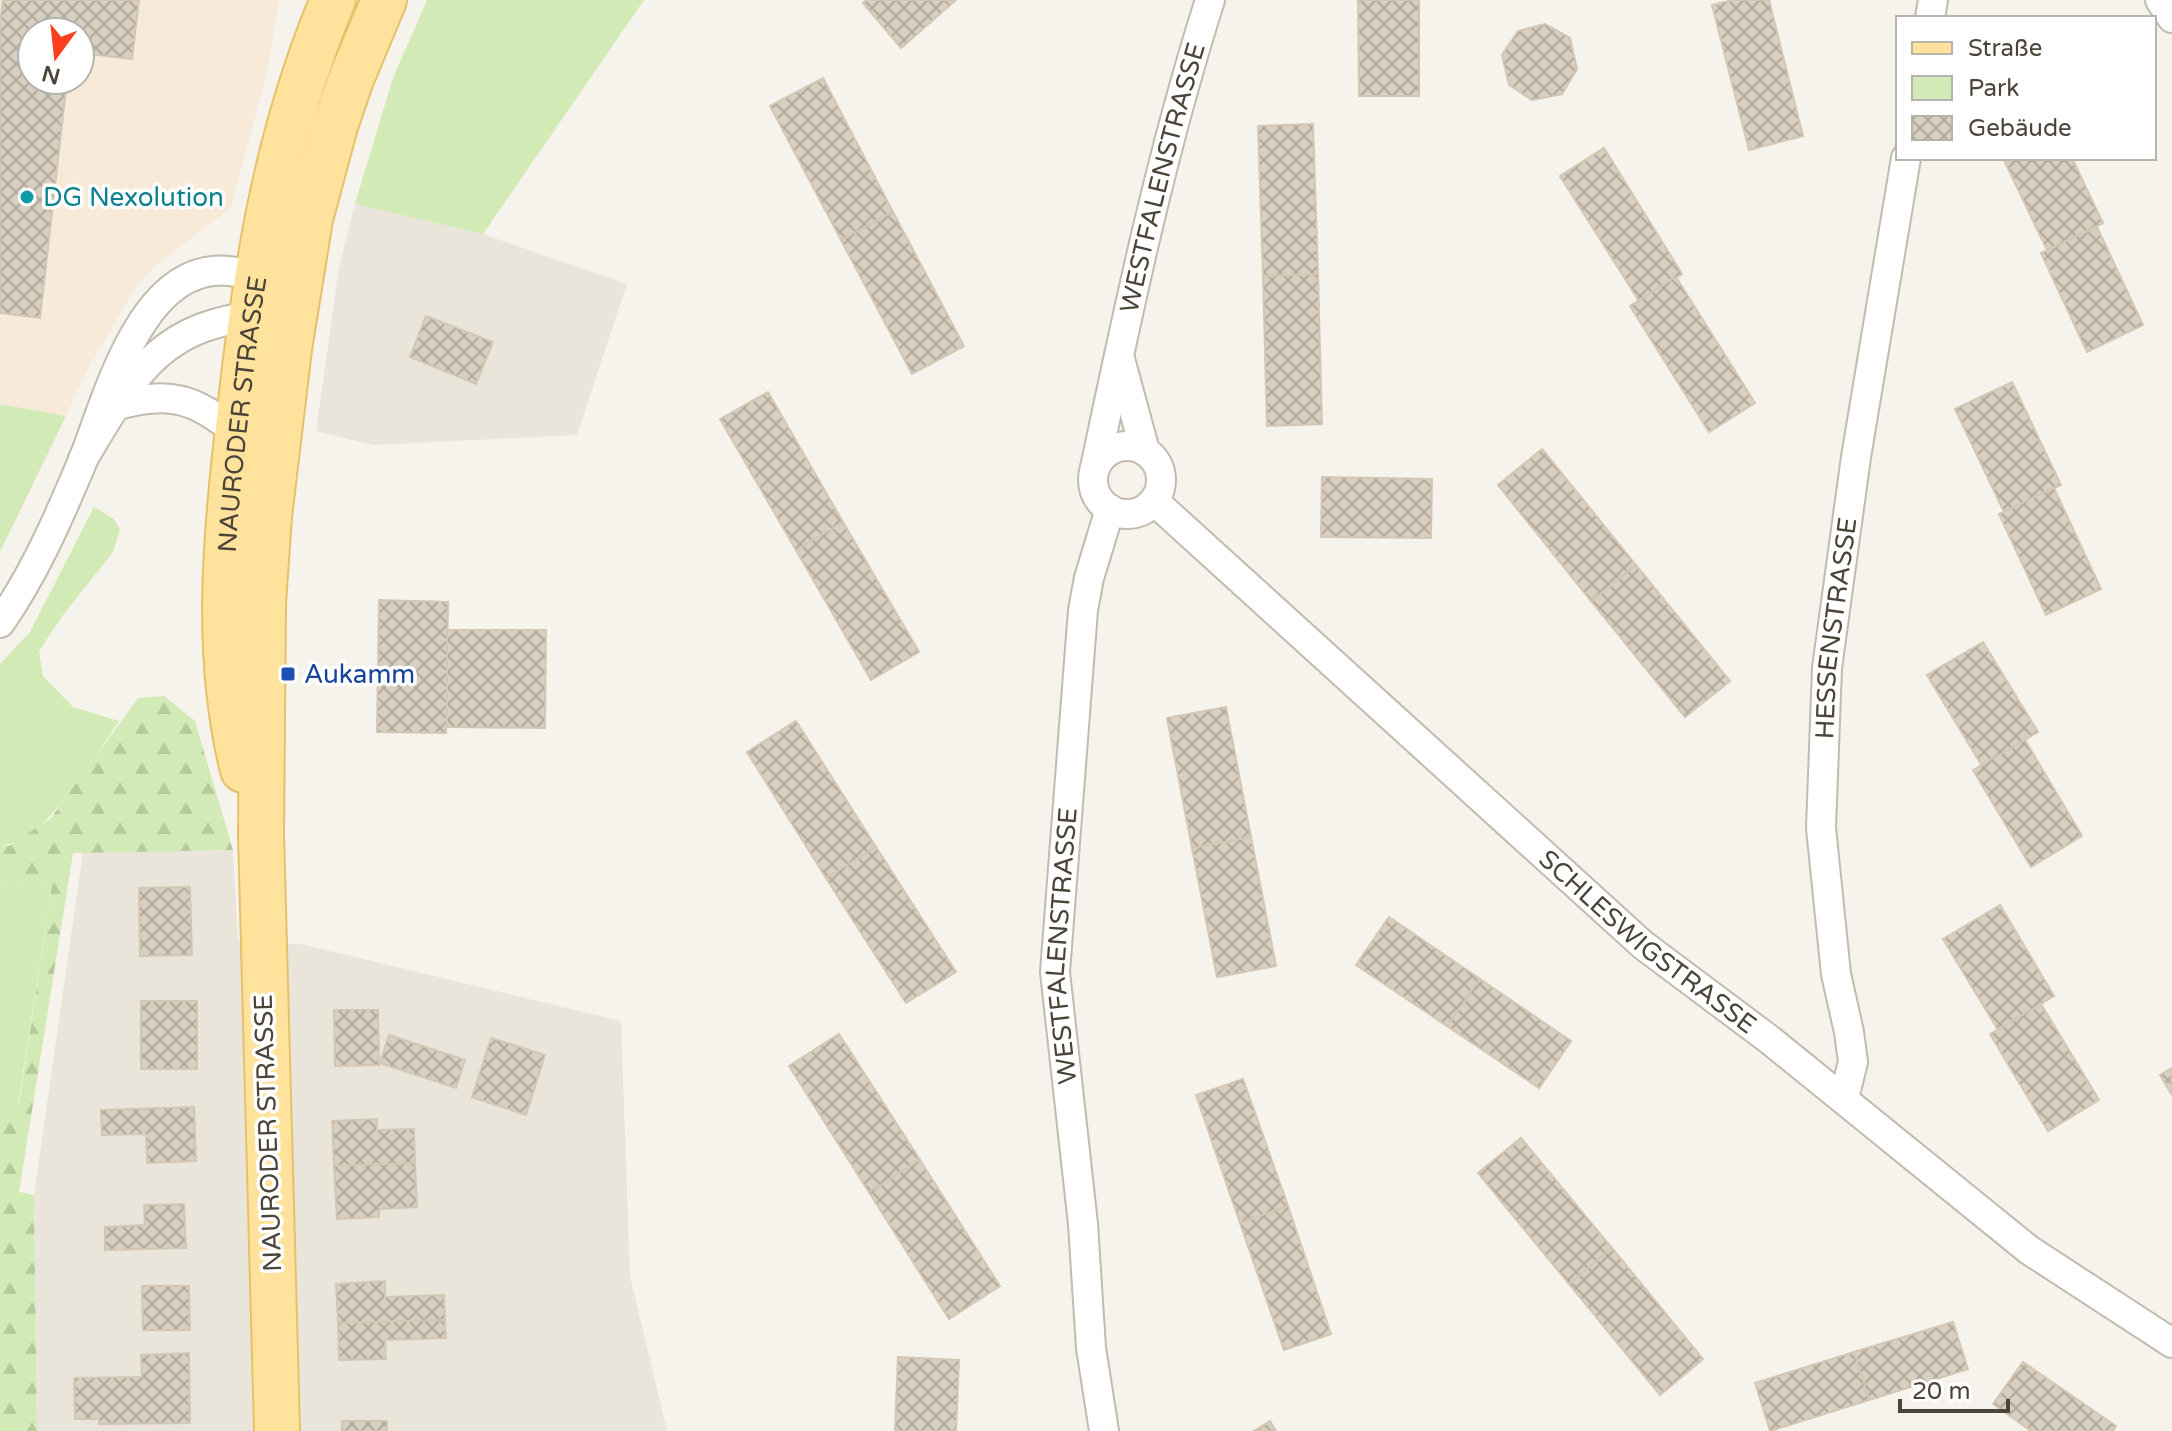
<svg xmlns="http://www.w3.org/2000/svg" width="2172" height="1431" viewBox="0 0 2172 1431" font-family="'Varela Round',sans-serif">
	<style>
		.residential { fill: #eae5da }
		.commercial { fill: #f7ead8; fill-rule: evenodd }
		.green { fill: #d2eab5 }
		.forest { fill: url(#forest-firs) }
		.building { fill: url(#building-cross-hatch); stroke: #d3c7b4; stroke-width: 2 }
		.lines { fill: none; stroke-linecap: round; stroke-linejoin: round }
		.minor-casing { stroke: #c2bbae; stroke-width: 32 }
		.primary-casing { stroke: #e6c16a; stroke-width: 48 }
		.minor { stroke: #fff; stroke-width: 28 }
		.primary { stroke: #ffe39c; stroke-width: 44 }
		.culture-dot { fill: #0f9aa8; stroke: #fff; stroke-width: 3 }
		.transit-dot { fill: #1a4fb4; stroke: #fff; stroke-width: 3 }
		.labels { text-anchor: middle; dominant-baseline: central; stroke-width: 7; stroke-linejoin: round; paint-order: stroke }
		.street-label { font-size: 26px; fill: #4b4439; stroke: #fff }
		.culture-label { font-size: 26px; fill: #0d838f; stroke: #fff; text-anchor: start }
		.transit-label { font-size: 26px; fill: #164399; stroke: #fff; text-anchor: start }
	</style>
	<defs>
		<pattern id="forest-firs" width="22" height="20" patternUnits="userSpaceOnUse" patternTransform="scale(2)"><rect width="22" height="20" fill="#d2eab5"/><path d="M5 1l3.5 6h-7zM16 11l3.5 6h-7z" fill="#b6ca9c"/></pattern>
		<pattern id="building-cross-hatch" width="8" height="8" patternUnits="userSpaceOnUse" patternTransform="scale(2)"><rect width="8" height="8" fill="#d8cfc1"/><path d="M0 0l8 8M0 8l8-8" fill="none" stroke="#b1aa9e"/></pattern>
	</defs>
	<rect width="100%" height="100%" fill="#f6f3ec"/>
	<g class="residential">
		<path d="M355 204 483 234 627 284 577 435 373 445 316 431 339 268Z"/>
		<path d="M233 850 238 942 301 944 621 1021 630 1276 667 1431H37L34 1195 83 852Z"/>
	</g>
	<path class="commercial" d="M0 0H279L267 72 231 208 156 265 134 290 88 369 66 416 0 404ZM32 32H80V80H32Z"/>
	<g class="green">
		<path d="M427 0H644L483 234 355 204 393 78Z"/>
		<path d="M0 404 66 416 0 552Z"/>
		<path d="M94 507 114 519 120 530 113 552 63 615 39 651 43 676 73 707 119 721C96 754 43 847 0 845V664L30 632Z"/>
		<path d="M0 881 52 885 18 1105 0 1101Z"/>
	</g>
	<path class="forest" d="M164 696 195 721 233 850 73 853 19 1192 34 1195 37 1431H0V1101L19 1104 52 885 0 881V845L9 846 51 818 138 698Z"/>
	<g class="building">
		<path d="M3 0H139L132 59 80 53V32H32V80H67L40 318 0 313V23Z"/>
		<path d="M866 0H956L901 48 863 3Z"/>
		<path d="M1358 0H1419V96H1359Z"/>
		<path d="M1733 0H1769L1803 136 1749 150 1712 5Z"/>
		<path d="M1545 24 1570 38 1577 69 1562 94 1532 100 1509 85 1502 55 1518 31Z"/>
		<path d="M823 78 893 212 841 240 770 106Z"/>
		<path d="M1313 124 1318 274 1263 276 1258 126Z"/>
		<path d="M1604 148 1682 274 1639 301 1560 176Z"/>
		<path d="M2003 158H2072L2103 223 2047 250Z"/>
		<path d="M893 212 964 346 912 374 841 240Z"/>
		<path d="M2097 227 2143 325 2087 352 2041 253Z"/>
		<path d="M1318 274 1322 424 1267 426 1263 276Z"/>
		<path d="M1676 277 1755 403 1709 432 1630 306Z"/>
		<path d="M426 316 493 342 476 384 410 357Z"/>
		<path d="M2012 382 2061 485 2004 512 1955 409Z"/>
		<path d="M768 392 843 522 796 550 720 419Z"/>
		<path d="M1542 449 1636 565 1591 601 1498 485Z"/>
		<path d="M1322 477 1432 479 1431 538 1321 537Z"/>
		<path d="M2054 488 2101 589 2046 615 1999 514Z"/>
		<path d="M843 522 919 652 871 680 796 550Z"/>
		<path d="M1636 565 1730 681 1685 717 1591 601Z"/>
		<path d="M379 600 448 602 446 733 377 732Z"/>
		<path d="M447 630H546L545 728 447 727Z"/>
		<path d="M1983 642 2038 732 1982 766 1927 675Z"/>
		<path d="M1226 707 1251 837 1192 848 1167 718Z"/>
		<path d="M796 721 876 847 826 878 747 752Z"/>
		<path d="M2025 740 2082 836 2031 867 1973 770Z"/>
		<path d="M1251 837 1276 966 1217 977 1192 848Z"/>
		<path d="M876 847 956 972 906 1003 826 878Z"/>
		<path d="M190 887 192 955 140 956 139 888Z"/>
		<path d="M2000 905 2054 996 1998 1030 1943 939Z"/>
		<path d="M1389 917 1480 979 1447 1026 1356 965Z"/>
		<path d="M1480 979 1571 1041 1539 1088 1447 1026Z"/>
		<rect x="141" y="1001" width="56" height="68"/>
		<path d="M2041 1004 2099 1100 2048 1131 1990 1034Z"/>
		<path d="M334 1010H378L379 1065 335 1066Z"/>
		<path d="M839 1034 920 1160 869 1192 789 1066Z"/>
		<path d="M389 1035 465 1060 456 1088 380 1063Z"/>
		<path d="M491 1038 545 1055 526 1115 472 1097Z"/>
		<path d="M2172 1068V1095L2160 1075Z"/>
		<path d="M1243 1079 1288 1206 1240 1223 1196 1095Z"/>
		<path d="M194 1107 196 1161 147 1163 146 1134 102 1135 101 1110Z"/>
		<path d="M377 1119V1130L414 1129 415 1163 334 1166 332 1121Z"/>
		<path d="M1521 1138 1612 1248 1569 1284 1478 1173Z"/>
		<path d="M920 1160 1000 1286 949 1319 869 1192Z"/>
		<path d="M415 1163 417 1207 379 1209V1217L337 1219 334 1166Z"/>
		<path d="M184 1204 186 1248 105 1250V1227L145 1225 144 1205Z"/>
		<path d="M1288 1206 1331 1334 1284 1350 1240 1223Z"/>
		<path d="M1612 1248 1703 1359 1660 1395 1569 1284Z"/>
		<path d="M385 1281V1297L444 1295 445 1320 338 1323 336 1284Z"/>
		<path d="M142 1286H189L190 1330H143Z"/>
		<path d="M445 1320 446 1338 385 1340 386 1359 339 1360 338 1323Z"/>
		<path d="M1953 1322 1968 1369 1869 1400 1854 1352Z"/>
		<path d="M1854 1352 1869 1400 1770 1431 1755 1383Z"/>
		<path d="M189 1353 190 1423 99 1424V1419H75L74 1378 142 1377 141 1355Z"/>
		<path d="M898 1357 959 1360 956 1431H895Z"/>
		<path d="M2023 1362 2116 1426 2113 1431H2031L1993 1404Z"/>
		<rect x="342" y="1421" width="45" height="10"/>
		<path d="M1270 1421 1276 1431H1254Z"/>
	</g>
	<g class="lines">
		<defs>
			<g id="minor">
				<path d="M2160 0 2172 18"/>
				<path d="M1930 18 1933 0"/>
				<path d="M1120 359 1145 451"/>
				<path d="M115 406C168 390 196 398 238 434"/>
				<circle cx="1127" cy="480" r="34"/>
				<path d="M83 459C133 376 159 323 265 315"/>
				<path id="s1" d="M1095 468C1128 311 1161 154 1210 0"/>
				<path id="s2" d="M1154 501 1643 945 1770 1040 2029 1250 2172 1343"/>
				<path d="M0 623C35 573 59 517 83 460 108 398 141 262 229 271 243 273 258 274 270 281"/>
				<path id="s3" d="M1844 1098 1853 1062 1849 1032 1836 974 1821 828 1827 668 1856 457 1906 158"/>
				<path id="s4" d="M1104 1431 1091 1348 1083 1224 1055 972 1083 610 1089 578 1110 509"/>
			</g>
			<g id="primary">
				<path id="s5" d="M243 770C214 654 226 537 239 420 255 272 275 138 333 0"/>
				<path d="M277 1431 261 834 263 603 269 516 289 349 310 219 335 126 351 79 384 0"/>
			</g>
		</defs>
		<use href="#minor" class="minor-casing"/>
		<use href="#primary" class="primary-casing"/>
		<use href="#minor" class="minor"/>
		<use href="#primary" class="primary"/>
	</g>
	<circle class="culture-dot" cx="27" cy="197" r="8"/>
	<rect class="transit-dot" x="280" y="666" width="16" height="16" rx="4"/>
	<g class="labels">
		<g class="street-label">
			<text stroke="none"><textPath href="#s1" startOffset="298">WESTFALENSTRASSE</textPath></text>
			<text stroke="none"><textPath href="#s5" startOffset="358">NAURODER STRASSE</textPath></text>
			<text stroke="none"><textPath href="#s3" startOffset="474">HESSENSTRASSE</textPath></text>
			<text stroke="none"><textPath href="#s2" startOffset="662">SCHLESWIGSTRASSE</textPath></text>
			<text stroke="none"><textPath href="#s4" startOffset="488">WESTFALENSTRASSE</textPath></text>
			<text transform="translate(268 1133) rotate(-92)">NAURODER STRASSE</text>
		</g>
		<g class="culture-label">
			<text x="43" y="197">DG Nexolution</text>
		</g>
		<g class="transit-label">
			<text x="304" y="674">Aukamm</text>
		</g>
	</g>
	<rect x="1896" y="16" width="260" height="144" fill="#ffffff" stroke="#b7b4b0" stroke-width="2"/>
	<rect x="1912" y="42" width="40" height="12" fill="#ffe39c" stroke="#b7b4b0" stroke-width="2"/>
	<text x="1968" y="56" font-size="24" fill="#4b4439">Straße</text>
	<rect x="1912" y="76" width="40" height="24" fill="#d2eab5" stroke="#b7b4b0" stroke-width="2"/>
	<text x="1968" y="96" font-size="24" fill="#4b4439">Park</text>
	<rect x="1912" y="116" width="40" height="24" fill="url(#building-cross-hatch)" stroke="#b7b4b0" stroke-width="2"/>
	<text x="1968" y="136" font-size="24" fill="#4b4439">Gebäude</text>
	<g transform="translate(56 56) rotate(195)"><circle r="38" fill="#ffffff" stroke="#b7b4b0" stroke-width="2"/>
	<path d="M0-6L14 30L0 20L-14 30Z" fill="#fc3f1d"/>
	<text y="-12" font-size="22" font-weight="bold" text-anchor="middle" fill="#4b4439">N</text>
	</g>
	<path d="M1900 1399v12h108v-12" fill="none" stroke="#4b4439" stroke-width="4"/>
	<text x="1912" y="1399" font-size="24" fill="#4b4439" stroke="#ffffff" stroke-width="6" paint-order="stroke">20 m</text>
</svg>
